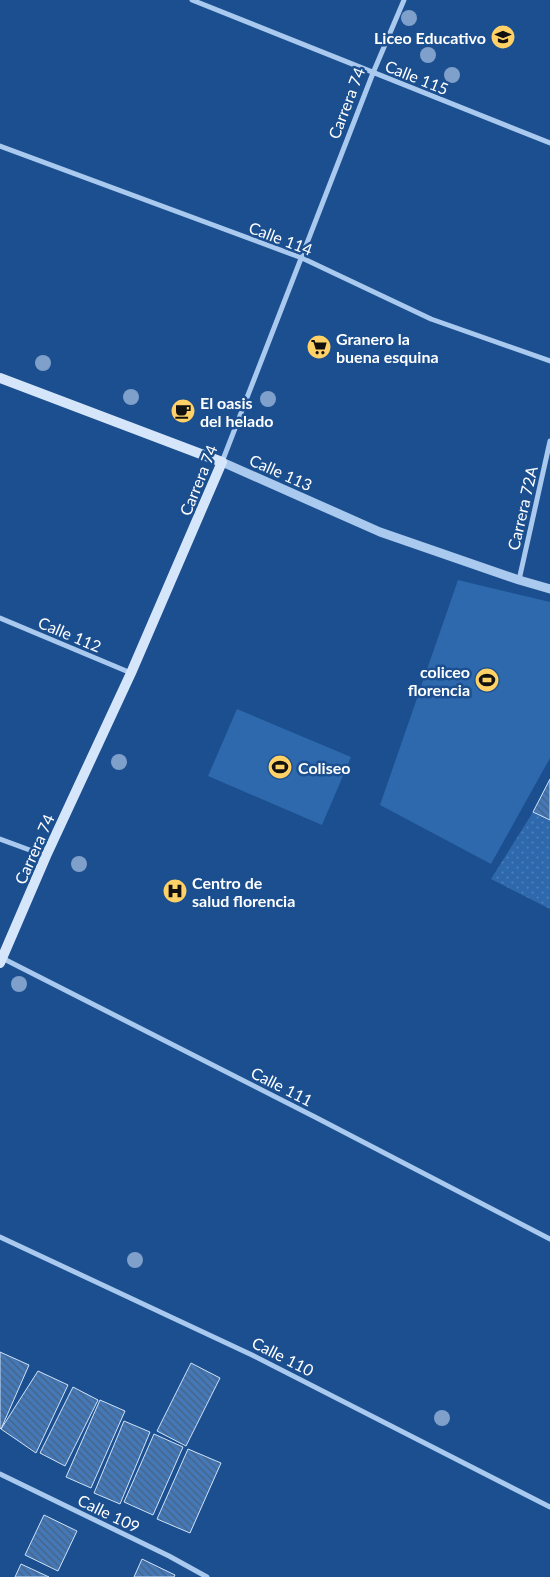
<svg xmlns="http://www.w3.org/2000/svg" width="550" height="1577" font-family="Lato,sans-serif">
<defs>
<pattern id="green-dots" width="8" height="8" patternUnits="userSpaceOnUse" patternTransform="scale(1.25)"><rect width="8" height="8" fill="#2e69ad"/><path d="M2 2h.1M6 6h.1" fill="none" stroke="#4d80b9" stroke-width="1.8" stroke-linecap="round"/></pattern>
<pattern id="building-back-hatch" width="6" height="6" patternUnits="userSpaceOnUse" patternTransform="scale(1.25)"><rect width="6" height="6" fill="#4478b7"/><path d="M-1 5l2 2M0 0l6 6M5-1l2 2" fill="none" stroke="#486282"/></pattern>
</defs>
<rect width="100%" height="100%" fill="#1b4f8f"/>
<path fill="url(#green-dots)" d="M533,812l17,8v89l-59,-30z"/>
<path fill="#2e69ad" d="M458,580l92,22v156l-59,106 -111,-59z
M237,709l114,48 -29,68 -114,-49z"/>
<path fill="url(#building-back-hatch)" stroke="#cfe3fa" d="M550,779v41l-17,-8z
M0,1352l29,13 -28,64 -1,-1z
M191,1363l29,15 -34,68 -29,-15z
M38,1371l30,14 -32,68 -35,-24z
M73,1387l25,13 -33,66 -25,-13z
M100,1400l25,11 -34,77 -25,-11z
M124,1421l26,11 -30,72 -26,-11z
M154,1434l29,13 -30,68 -29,-13z
M188,1449l33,14 -31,70 -33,-14z
M44,1515l33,16 -19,40 -33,-16z
M142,1559l33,16 -1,2h-40z
M21,1564l28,13h-34z"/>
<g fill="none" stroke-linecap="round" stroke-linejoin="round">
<path stroke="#a9c9ee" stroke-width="5" d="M192,0l358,143
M0,146l302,112 129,61 119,42
M222,462l151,-389 31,-73
M519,580l31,-139
M0,618l131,55
M0,839l46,17
M2,958l313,159 235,122
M0,1237l252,118 298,152
M0,1474l169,82 38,21"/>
<path stroke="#a9c9ee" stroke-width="9" d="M222,462l158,70 139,48 31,9"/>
<path stroke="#d6e6fa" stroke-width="10" d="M0,378l222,84 -91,211 -85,183 -46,107"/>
</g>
<g fill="#7ea0ca">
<circle cx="409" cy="18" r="8"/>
<circle cx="428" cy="55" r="8"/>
<circle cx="452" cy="75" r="8"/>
<circle cx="43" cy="363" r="8"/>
<circle cx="131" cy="397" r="8"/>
<circle cx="268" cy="399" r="8"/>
<circle cx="119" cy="762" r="8"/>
<circle cx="79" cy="864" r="8"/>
<circle cx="19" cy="984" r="8"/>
<circle cx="135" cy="1260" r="8"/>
<circle cx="442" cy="1418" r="8"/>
</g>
<defs>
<symbol id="school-disc" viewBox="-11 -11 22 22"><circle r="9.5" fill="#ffd166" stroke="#1b4f8f"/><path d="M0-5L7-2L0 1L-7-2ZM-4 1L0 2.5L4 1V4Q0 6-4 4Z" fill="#111"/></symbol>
<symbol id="supermarket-disc" viewBox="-11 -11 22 22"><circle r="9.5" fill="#ffd166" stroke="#1b4f8f"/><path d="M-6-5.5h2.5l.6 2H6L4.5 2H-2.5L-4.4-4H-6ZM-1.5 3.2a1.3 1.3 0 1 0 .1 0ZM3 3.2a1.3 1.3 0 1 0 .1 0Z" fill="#111"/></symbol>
<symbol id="cafe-disc" viewBox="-11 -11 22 22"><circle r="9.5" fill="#ffd166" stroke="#1b4f8f"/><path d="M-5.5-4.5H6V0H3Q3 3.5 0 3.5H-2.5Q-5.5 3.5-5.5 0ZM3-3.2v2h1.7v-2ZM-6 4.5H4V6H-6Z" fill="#111"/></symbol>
<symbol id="stadium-disc" viewBox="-11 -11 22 22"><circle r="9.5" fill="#ffd166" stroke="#1b4f8f"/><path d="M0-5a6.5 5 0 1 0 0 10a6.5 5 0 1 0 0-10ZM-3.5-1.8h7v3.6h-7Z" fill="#111"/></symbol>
<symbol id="hospital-disc" viewBox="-11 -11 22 22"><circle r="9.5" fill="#ffd166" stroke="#1b4f8f"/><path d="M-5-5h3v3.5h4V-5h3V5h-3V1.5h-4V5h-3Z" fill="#111"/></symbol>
</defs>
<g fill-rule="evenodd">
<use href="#school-disc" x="489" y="23" width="28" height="28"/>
<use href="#supermarket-disc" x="305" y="333" width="28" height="28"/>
<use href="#cafe-disc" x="169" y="397" width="28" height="28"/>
<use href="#stadium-disc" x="473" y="666" width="28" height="28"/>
<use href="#stadium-disc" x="266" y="753" width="28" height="28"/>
<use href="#hospital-disc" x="161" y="877" width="28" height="28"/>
</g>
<g text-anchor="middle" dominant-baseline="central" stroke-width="5" stroke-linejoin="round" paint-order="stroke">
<g font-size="16" font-weight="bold" fill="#fff" stroke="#1b4f8f" text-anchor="start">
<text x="486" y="37" text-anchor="end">Liceo Educativo</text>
<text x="336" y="338">Granero la<tspan x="336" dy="18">buena esquina</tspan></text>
<text x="200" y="402">El oasis<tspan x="200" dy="18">del helado</tspan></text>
<text x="470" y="671" text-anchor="end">coliceo<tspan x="470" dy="18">florencia</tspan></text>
<text x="298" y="767">Coliseo</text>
<text x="192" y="882">Centro de<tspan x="192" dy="18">salud florencia</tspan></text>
</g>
<g font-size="16" fill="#fff" stroke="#1b4f8f">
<text transform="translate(417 77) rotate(22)">Calle 115</text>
<text transform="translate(346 103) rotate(-69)">Carrera 74</text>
<text transform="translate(281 238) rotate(21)">Calle 114</text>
<text transform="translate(281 472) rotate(24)">Calle 113</text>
<text transform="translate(198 480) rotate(-68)">Carrera 74</text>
<text transform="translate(522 508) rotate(-77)">Carrera 72A</text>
<text transform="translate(70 634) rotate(23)">Calle 112</text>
<text transform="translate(34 849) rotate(-66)">Carrera 74</text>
<text transform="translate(282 1086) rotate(27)">Calle 111</text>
<text transform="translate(283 1356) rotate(27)">Calle 110</text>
<text transform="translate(109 1513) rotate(26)">Calle 109</text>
</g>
</g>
</svg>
